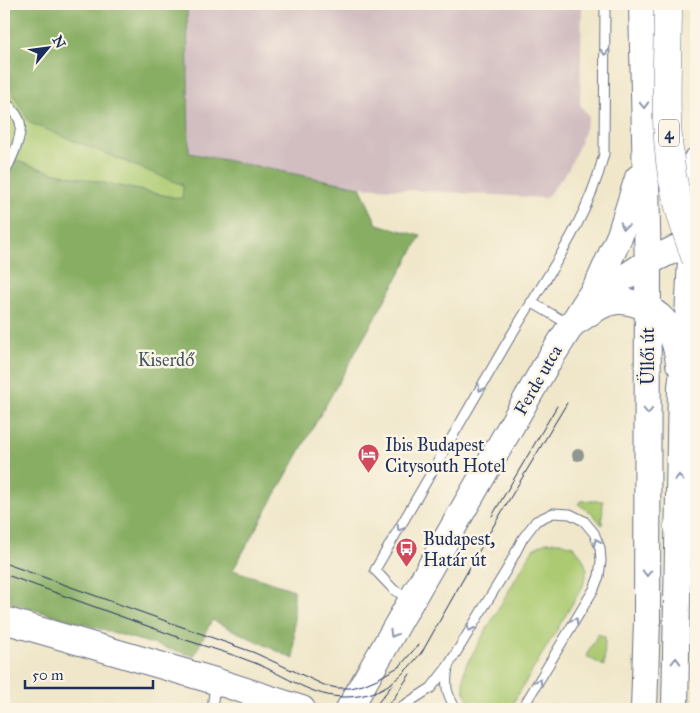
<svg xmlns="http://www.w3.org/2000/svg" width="700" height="713" font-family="'IM FELL Great Primer',serif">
<rect width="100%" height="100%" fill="#fcf5e5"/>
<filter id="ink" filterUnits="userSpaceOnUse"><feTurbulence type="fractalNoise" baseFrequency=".02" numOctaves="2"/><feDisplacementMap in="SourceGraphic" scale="10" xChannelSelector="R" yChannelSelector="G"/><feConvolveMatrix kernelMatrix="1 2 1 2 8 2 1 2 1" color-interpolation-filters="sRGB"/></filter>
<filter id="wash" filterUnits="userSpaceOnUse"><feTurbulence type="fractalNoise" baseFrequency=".0096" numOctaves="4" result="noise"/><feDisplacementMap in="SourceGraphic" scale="20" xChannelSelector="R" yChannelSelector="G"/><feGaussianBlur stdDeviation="1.12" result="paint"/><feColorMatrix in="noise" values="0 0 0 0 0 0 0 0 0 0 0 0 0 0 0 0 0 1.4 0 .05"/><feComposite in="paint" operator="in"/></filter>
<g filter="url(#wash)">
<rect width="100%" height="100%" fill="#f0e7ca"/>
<path fill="#d2bec1" d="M187,4h395l-2,100 9,13 -10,29 -11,24 -22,28 -186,-11 -171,-34z"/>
<path fill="#abca71" stroke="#637c68" d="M4,77l27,46 153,62 -2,14 -131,-27 -47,-15z
M580,501h23l-1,24 -10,-12 -14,-9z
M546,542h14l13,4 8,9 6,14 -4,17 -73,122 -4,1c-7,0 -17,2 -24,0 -20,-4 -21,-29 -16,-44l67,-116z
M598,634l7,3 -1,29 -18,-10z"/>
<path fill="#88ae63" stroke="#526e60" d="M4,4h183l2,149 171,34 17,37 44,12 -188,334 61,20v69l-82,-39 -18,36 -190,-55v-444l47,15 131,27 1,-14 -153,-62 -26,-45z"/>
</g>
<g filter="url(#ink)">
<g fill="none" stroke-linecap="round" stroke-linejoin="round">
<defs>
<path id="lane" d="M4,100c5,6 14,13 16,22 3,15 -10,40 -16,53
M531,302l39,23
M410,599l-16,-9 -19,-20c44,-75 87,-151 131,-226 36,-61 81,-120 98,-190l1,-150
M448,667c-3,19 -2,26 8,42
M212,709l3,-25
M398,709l33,-21 17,-22 59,-97 16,-31 13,-17 17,-8 17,1 14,7 10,12 6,15 1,13 -2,15 -5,13 -72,120"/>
<path id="secondary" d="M642,4l6,266 -1,350 -3,89
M590,300l58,-38 48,-23
M577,321c11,-7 21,-16 34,-19 16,-4 42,6 53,19 8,10 14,30 15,43
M4,620l211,61 87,28
M349,709l197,-344 53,-83 21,-47 18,-57
M675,709l6,-322 6,-50 9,-176"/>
<path id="primary" d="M678,526l18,-26"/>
</defs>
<use href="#lane" stroke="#666f84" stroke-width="11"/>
<use href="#secondary" stroke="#666f84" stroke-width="28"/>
<use href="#primary" stroke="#666f84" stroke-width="29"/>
<use href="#lane" stroke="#fff" stroke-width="9"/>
<use href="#secondary" stroke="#fff" stroke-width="26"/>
<use href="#primary" stroke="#fff" stroke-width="28"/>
<path stroke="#1b2f5e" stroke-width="1" d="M492,516l65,-110
M4,563l251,90 69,32 13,3h14l12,-3 14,-6 23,-13 18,-21
M4,574c61,22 121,44 182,66 23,8 47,14 69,23 30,12 58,35 92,34 37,-1 56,-21 77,-48
M696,584v125
M421,654l67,-119 79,-132
M373,709l20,-25
M384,709l10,-11 16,-24"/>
<defs>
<path id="primary-bridge" d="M668,4c0,55 -5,116 4,171 5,29 14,57 24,84"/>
</defs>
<use href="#primary-bridge" stroke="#666f84" stroke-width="29" stroke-linecap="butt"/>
<use href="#primary-bridge" stroke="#fff" stroke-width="28"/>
</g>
<circle fill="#8f9791" cx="578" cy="455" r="6"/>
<defs><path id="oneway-chevron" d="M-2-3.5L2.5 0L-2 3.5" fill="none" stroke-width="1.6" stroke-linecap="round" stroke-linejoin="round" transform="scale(1.25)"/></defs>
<g stroke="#8d97ae">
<use href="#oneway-chevron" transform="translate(605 52) rotate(89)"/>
<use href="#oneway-chevron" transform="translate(644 105) rotate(88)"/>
<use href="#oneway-chevron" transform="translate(624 226) rotate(109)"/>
<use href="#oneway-chevron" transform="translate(481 388) rotate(120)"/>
<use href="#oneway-chevron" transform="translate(648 411) rotate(90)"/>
<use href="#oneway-chevron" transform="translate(679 478) rotate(-89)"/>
<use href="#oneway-chevron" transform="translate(400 528) rotate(120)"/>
<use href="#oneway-chevron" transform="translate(597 542) rotate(-112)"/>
<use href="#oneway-chevron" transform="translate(647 573) rotate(90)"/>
<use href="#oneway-chevron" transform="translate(575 621) rotate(-59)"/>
<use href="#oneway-chevron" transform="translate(470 628) rotate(120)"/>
<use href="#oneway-chevron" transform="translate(393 634) rotate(120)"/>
<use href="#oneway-chevron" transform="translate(676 661) rotate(-89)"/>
<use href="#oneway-chevron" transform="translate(539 682) rotate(-59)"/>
</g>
</g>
<defs>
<symbol id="hotel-pin" viewBox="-11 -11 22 30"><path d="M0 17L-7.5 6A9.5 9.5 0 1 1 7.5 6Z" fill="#d1495b" stroke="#fcf5e5"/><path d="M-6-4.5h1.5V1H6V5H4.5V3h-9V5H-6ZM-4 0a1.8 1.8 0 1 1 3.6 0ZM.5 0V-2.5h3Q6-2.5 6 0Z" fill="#fff"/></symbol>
<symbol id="bus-pin" viewBox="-11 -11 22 30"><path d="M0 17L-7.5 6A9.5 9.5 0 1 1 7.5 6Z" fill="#d1495b" stroke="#fcf5e5"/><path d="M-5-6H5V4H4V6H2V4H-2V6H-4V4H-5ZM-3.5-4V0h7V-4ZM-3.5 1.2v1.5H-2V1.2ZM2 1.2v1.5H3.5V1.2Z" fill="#fff"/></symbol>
</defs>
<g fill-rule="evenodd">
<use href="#hotel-pin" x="356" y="442" width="25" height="34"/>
<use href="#bus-pin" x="394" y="536" width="25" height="34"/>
</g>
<g text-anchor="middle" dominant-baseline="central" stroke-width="5" stroke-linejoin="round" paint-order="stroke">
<rect fill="#fcf5e5" stroke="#5e6a86" stroke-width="1" x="659" y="119.5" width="20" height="27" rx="4"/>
<g font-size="16" font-weight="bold" fill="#1b2f5e">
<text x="669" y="133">4</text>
</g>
<g font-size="18" fill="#1b2f5e" stroke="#fcf5e5">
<text transform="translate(648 356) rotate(-90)">Üllői út</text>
<text transform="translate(538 380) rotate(-60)">Ferde utca</text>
</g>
<g font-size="18" fill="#3f5663" stroke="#fcf5e5">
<text x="166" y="360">Kiserdő</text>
</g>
<g font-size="18" fill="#1b2f5e" stroke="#fcf5e5" text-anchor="start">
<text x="385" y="445">Ibis Budapest<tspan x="385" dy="21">Citysouth Hotel</tspan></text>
<text x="423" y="539">Budapest,<tspan x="423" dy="21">Határ út</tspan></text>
</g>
</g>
<rect width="700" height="713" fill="none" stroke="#fcf5e5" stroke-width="20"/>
<g transform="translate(48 48) rotate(61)" stroke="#fcf5e5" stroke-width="4" paint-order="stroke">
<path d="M0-4L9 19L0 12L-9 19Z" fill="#1b2f5e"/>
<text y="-8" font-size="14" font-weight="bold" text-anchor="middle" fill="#1b2f5e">N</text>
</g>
<path d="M25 680v8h128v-8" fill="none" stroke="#1b2f5e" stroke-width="2.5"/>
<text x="32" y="680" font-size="15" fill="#1b2f5e" stroke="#fcf5e5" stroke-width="4" paint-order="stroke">50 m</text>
</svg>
